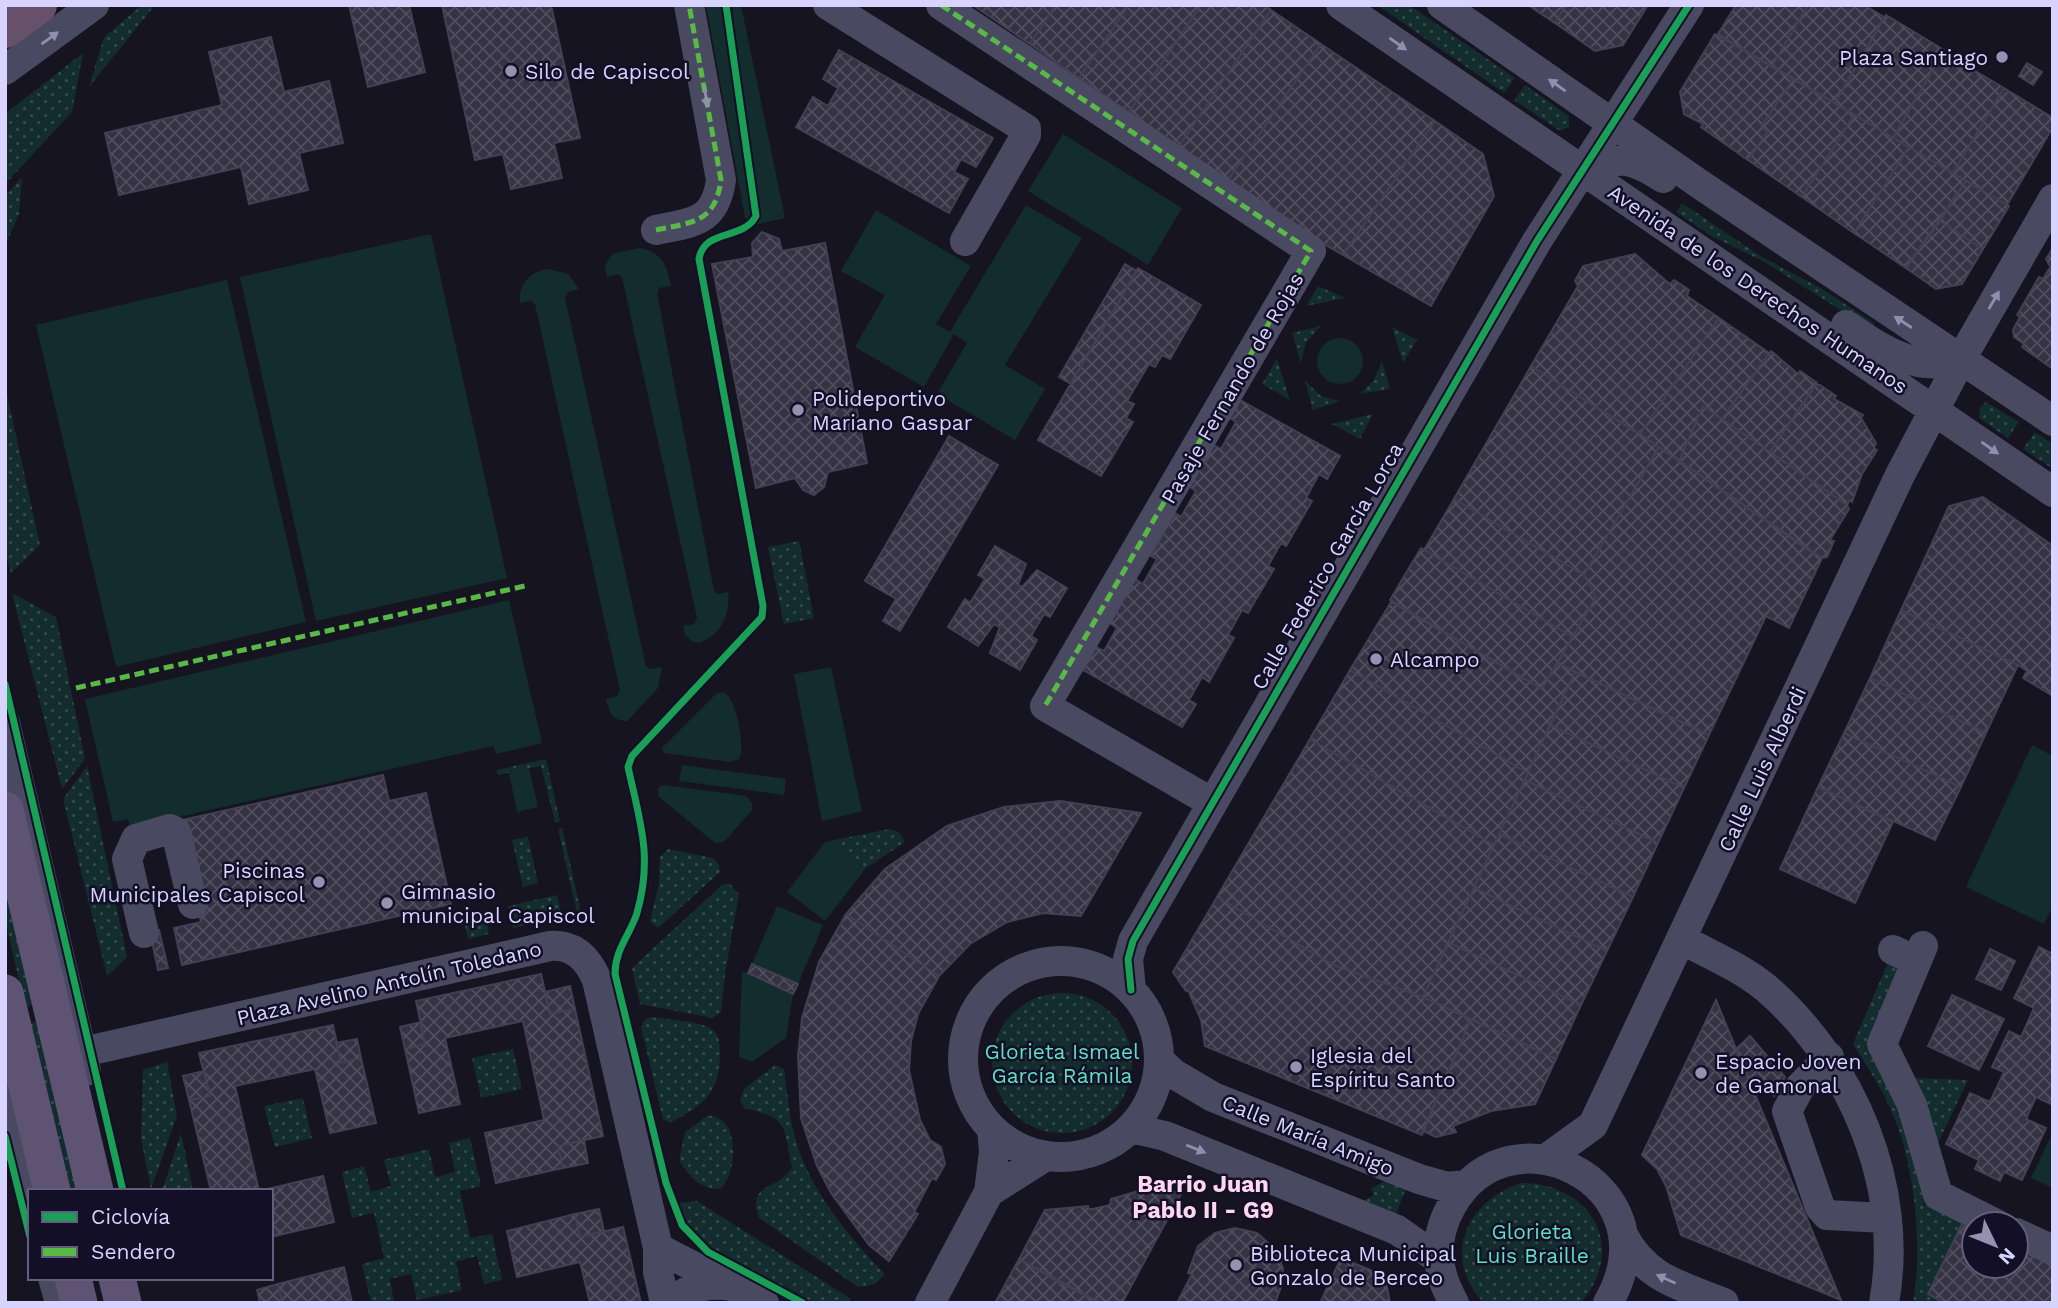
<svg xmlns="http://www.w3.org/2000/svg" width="2058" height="1308" font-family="'Work Sans',sans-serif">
<defs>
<pattern id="garden-dots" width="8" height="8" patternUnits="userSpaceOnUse" patternTransform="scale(1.75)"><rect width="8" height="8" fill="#132c2d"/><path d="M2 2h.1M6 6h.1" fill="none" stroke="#354a4c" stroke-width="1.8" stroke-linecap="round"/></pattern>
<pattern id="building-cross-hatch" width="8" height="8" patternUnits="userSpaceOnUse" patternTransform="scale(1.75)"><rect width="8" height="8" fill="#343243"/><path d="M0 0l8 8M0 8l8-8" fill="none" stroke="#514f5f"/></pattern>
</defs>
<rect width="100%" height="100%" fill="#161421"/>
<path fill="#132c2d" d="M706,5h35l44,213 -30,7 -10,-7z
M1063,134l119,74 -34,57 -120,-74z
M1026,205l56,33 -77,127 40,24 -30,51 -78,-46 30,-51 -13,-9 -30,53 -69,-40 30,-52 -44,-24 35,-61 95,56 -35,58 14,8z
M431,234l76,344 -191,43 -76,-344z
M639,248c23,4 28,17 32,38l-12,2 -2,5 57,298 4,3 10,-2c3,21 -7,44 -29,51 -10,-2 -15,-7 -16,-17l11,-2 3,-6 -75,-341 -4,-3 -11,3 -2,-11 7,-12z
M549,269l19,5 11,15 -11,3 -3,5 81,369 4,3 12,-2 -4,21 -31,33c-15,0 -18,-9 -21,-22l11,-3 3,-5 -85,-387 -4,-3 -11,2c-2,-20 11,-32 29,-34z
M227,280l79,342 -190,45 -80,-342z
M1317 361a23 23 0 1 1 46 0a23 23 0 1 1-46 0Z
M509,600l33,143 -46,11 -3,-8 -363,82 -2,-9 -15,3 -28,-123z
M831,667l31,144 -40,10 -28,-147z
M724,692c12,6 22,56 15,67l-9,3 -66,-9 -2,-5 54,-54z
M2032,745l21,11v149l-9,19 -78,-37z
M682,765l104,14 -2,16 -105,-14z
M529,768l9,39 -21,5 -8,-39z
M664,785l82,11 6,7v7l-28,32 -9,1 -57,-47v-8z
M829,841l37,27 -41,53 -38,-29 37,-49z
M777,906l46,19 -25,59 -46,-20z
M742,971l51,23 -7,44 -34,24 -13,-5z
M2053,1132v56l-22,-10z"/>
<path fill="url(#garden-dots)" d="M142,5h13l-66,82 15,-50z
M1377,5h32l106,73 -11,15z
M83,53l-11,59 -67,72v-70z
M1525,85l44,31v11l-9,4 -46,-31z
M22,177l-3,37 -14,32v-50z
M1682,203l80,54 57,30 55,36 -4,6 -107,-68 -50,-24 -37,-25z
M1318,286l27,12 -39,8z
M1321,326l-15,16 -5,21 -9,-30z
M1392,327l25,13 -14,23z
M1277,359l13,41 -28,-16z
M1382,361l8,28 -30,5 14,-14z
M1305,381l16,15 19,5 -27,9z
M7,395l33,150 -29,28 -6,-22z
M1986,402l33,20 -11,16 -29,-20 1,-11z
M1373,414l-13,25 -28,-15z
M2035,432l18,12v25l-30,-20z
M799,541l15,77 -30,6 -16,-77z
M12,593l44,24 29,142 -23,30z
M546,759l14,62 -5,1 -14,-56 -43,9 -2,-5z
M87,766l40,191 -20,19 -44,-177z
M562,828l19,84 -4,1 -19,-84z
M890,829l10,4 5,9 -39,26 -37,-27z
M528,837l10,46 -15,4 -11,-47z
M668,849l45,9 6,6 1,8 -62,56 -8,-7 9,-37 1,-27z
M5,870l31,134 -11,3 -20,-88z
M729,883l10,11 -14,80 -4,38 -8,6 -73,-14 -8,-36 90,-83z
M557,895l5,22 -49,11 -5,-22z
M484,911l5,23 -21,5 -5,-23z
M1889,960l12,7 -34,80 31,51 15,46 11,61 41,13 -37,76 17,9h-32c10,-55 2,-137 -20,-188 -10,-26 -26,-48 -40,-71z
M992 1063a70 70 0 1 1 140 0a70 70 0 1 1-140 0Z
M650,1017c18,3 44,3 60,11 9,5 10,14 10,24 0,41 -15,52 -50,71l-7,-4 -22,-92 3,-7z
M40,1021l38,170h-10l-38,-168z
M513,1049l9,40 -41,9 -9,-40z
M167,1062l10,54 -26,73 -10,-50 2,-69z
M775,1065l9,4c3,21 5,44 10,65 14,54 53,101 91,140l-10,10 -17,3 -99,-69c-13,-37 21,-27 33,-51 -9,-42 -3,-49 -48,-59l-4,-8 4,-11z
M1913,1078l55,2 -30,63z
M303,1098l9,40 -37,9 -11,-41z
M708,1115c8,2 14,4 19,11 10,16 7,51 -7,63 -20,0 -30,-12 -41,-28l6,-29z
M181,1133l12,58h-31z
M470,1138l11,48 -21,5 10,47 22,-4 10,46 -18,4 -7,-28 -21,6 6,28 -45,10 -6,-26 -21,5 4,24h-23l-9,-39 22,-6 -10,-45 -22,5 -10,-46 22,-6 7,26 20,-6 -7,-26 45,-11 6,28 20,-5 -6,-29z
M1386,1180l20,8 -10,26 -33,-13 11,-6 -3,-6z
M1521,1183c70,0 107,64 60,120h-97c-44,-46 -17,-102 37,-120z
M697,1201l151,96 5,6h-40l-104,-57 -24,-25 -7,-18z"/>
<path fill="url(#building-cross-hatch)" stroke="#433f54" stroke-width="2" d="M349,5h60l16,67 -57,15z
M442,5h109l29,133 -26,5 8,35 -51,11 -8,-35 -28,6z
M973,5h83l-26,39z
M1056,5h73l-50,73 -49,-34z
M1129,5h72l-72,107 -50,-34z
M1201,5h63l7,5 -92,136 -50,-34z
M1528,5h38l-11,18z
M1566,5h82l-25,40 -28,6 -40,-28z
M1736,5h72l-36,61 -54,-32z
M1808,5h56l20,12 -49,86 -63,-37z
M1271,10l50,34 -93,136 -49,-34z
M1886,15l58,35 -51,88 -58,-35z
M1715,34l78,45 -32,48 7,4 -20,29 -47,-33 2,-3 -19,-10 -4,-22z
M271,37l13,55 45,-11 14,62 -44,10 9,37 -59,14 -8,-37 -122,28 -14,-62 117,-28 -13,-53z
M1321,44l114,77 -92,134 -40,-23 -75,-52z
M839,50l154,88 -17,29 -15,-8 -7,13 14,7 -19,34 -153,-86 17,-30 15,9 10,-18 -15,-9z
M1943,52l61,36 -51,85 -60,-35z
M2027,63l15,9 -9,13 -14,-9z
M1793,79l61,36 -52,82 -54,-37 20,-29 -7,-4z
M2004,88l49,30v9l-46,78 -54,-32z
M1854,115l55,32 -55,86 -52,-36z
M1435,121l48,33 11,42 -63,110 -88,-51z
M1909,147l57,34 -60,87 -52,-35z
M1966,181l43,25 -26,43 -43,-28z
M1940,221l43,28 -21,35 -26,5 -30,-21z
M762,232l17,7 3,12 43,-8 42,220 -39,9 -4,15 -10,8 -11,-5 -8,-12 -39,10 -44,-224 41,-7 -1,-14z
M2053,248v24l-7,-13z
M1635,254l30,26 5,4 4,-4 15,10 -2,6 32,22 -79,116 -109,-68 47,-80 -3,-5 8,-15z
M1125,264l12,7 -66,113 -12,-7z
M1138,268l63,37 -31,54 -8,-4 -7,12 -6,-3 -22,37 7,3 -8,14 7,4 -32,54 -63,-36z
M2049,269l4,3v97l-31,-22 2,-3 -10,-7 -1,-7 7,-13 -3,-2 22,-38 4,2z
M1719,318l50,35 -47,66 -19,-13 -24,55 -39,-27z
M1771,351l27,23 2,-3 17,12 -47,69 -48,-33z
M1531,366l128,81 -75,128 -130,-76z
M1815,385h5l16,11 -2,3 29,16 -2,3 15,25 -2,5 3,2 -15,24 -10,28 -2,-2 -3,5 -77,-53z
M1240,400l100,56 -13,23 -8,-5 -13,24 6,3 -26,45 -5,-3 -13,23 6,3 -26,44 -6,-3 -14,25 6,3 -25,44 -7,-5 -13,23 7,4 -14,23 -99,-57 13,-23 8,4 13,-23 -7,-5 25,-44 8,5 14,-25 -6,-3 24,-43 6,4 15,-26 -6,-4 24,-42 7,4 15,-27 -6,-4z
M1703,406l144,99 2,4 -19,31 4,1 -7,16 -5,1 -11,-6 -132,-91z
M949,436l49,29 -98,166 -17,-10 13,-22 -31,-18z
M1659,447l163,111 -33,70 -23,-12 -57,119 -152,-72 39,-66 -12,-22z
M1983,497l70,49v150l-30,-18 4,-7 -9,-6 -117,-55 48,-104z
M1454,499l130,76 12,22 -23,40 -149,-87z
M995,546l31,18 -8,21 4,2 15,-17 30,18 -17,29 -6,-3 -13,22 6,4 -17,30 -30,-17 10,-26 -6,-3 -16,22 -30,-19 17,-28 5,4 15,-24 -7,-4z
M1421,548l152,89 -31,52 -152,-89z
M1391,602l151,87 15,-26 18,9 -47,101 -178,-103z
M1901,610l117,55 -32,68 -116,-55z
M1350,670l178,103 -34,72 -181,-104 -2,-4z
M1575,672l134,63 -25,53 -134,-63z
M1870,678l116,55 -25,54 -117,-54z
M1550,725l134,63 -26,55 -133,-63z
M1844,733l117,54 -26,53 -117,-53z
M1310,739l184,106 -71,152 -89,-32 -117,-68z
M383,775l6,26 37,-8 25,111 -269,61 -8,-37 27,-6 -23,-101z
M1525,780l133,63 -25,54 -134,-63z
M1818,787l75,35 -38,81 -75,-34z
M1060,801l81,12 -60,103 -38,-3 -36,9 -37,22 -31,32 -93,-62 39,-45 62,-43 57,-19z
M1499,834l134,63 -26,54 -133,-63z
M1474,888l133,63 -26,54 -133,-63z
M1217,897l117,68 89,32 48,22 -49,116 -217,-89 -4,-26 -13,-30 -2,1 -13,-19z
M846,914l93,62 -21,38 -7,27 -2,29 11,50 10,20 11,7 4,17 -9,16 -4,-2 -18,34 4,2 -29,47 -20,-16 -38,-52 -14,-27 -16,-48 -3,-62 4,-38 17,-56z
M159,930l9,38 -10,2 -8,-38z
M1448,942l133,63 -25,54 -133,-62z
M2039,947l14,7v151l-17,-8 -10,22 20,9 -24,52 -18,-8 -4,9 -25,-12 4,-9 -33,-16 24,-51 20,9 14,-30 -12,-5 17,-36 12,6 13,-29 -20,-10z
M1990,949l25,12 -14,29 -25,-11z
M752,964l46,20 -5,10 -45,-21z
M541,974l9,40 25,-5 28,127 -45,10 5,22 -67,15 -11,-50 59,-13 -21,-99 -78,17 15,66 -41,9 -14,-64 20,-5 -9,-43z
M570,986l5,23 -25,5 -5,-22z
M1952,995l52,24 -25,51 -51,-24z
M1716,1000l20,49 105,251 -160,-65 -15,-49 -9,-17 -15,-14z
M1471,1019l85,40 -21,45 -44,7 -38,15 3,6 -20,5 -13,-6z
M421,1022l4,22 -20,5 -5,-22z
M333,1025l8,38 20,-5 15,65 -46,10 -15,-64 -80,17 24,105 64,-15 11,46 -63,15v-46h-60l-22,-91 21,-4 -11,-43z
M1750,1036l35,41 -11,19 -14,-17 -8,7 -16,-37z
M357,1039l4,19 -20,5 -5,-20z
M204,1071l6,25 -21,4 -6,-24z
M584,1140l4,23 -25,5 -5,-22z
M1149,1183l32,11 -59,109h-21l-82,-44 26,-49 43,-4 1,3h4l17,-4 1,-6 24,-7z
M599,1209l5,22 -24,6 -5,-23z
M575,1214l5,23 43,-10 18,76h-51l-10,-41 -63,15 -10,-46z
M1965,1218l9,6v42h42v-23l37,17v43h-108l-17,-9z
M1235,1228l22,5 20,18 6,18v13l-8,21h-98l15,-29 -4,-1 10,-27 17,-13z
M1341,1258l44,18 5,27h-70z
M1019,1259l43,25 39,19h-106z
M344,1267l8,36h-70l-4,-19z
M278,1284l4,19h-22l-3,-13z"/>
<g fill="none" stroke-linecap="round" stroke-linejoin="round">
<path stroke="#4a4962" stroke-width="30" d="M828,5l198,124v6l-61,106
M941,5l370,246 -266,455 166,96
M1341,5l712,487
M1442,5l259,180 352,236
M5,70l89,-65
M1582,170c38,-13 47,-14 81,8
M656,230c37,-8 59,-7 65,-50l-32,-175
M1846,325c35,24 71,49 115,34
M5,723l81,348
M144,933l-17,-74 9,-20 34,-10 6,3 17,72
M1683,940c28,15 59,28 83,48 87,75 139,200 118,315
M1923,946l-41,98 30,61 26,90 58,29
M1893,950l23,11
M963 1059a98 98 0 1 1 196 0a98 98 0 1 1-196 0Z
M1131,990l-3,-31 5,-18 404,-700 152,-236
M61,1057l489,-111c24,-2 38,13 47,34l61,268v24l7,31
M1829,1057l-29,30 -13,24 33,96 7,8 58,3
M1160,1061l14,13 39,23 206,82 28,8 19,-2
M5,1082l26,109
M1131,1128l34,8 232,94 40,28
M1546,1159l47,-34 307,-650 61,-116 92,-160
M989,1192l57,-36
M2016,1233l37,17
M1623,1235c23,44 57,50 101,68
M658,1248l106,55
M53,1278l7,25
M674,1303c13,-18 38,-20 58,-17
M930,1303l59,-111 5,-40 -2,-23
M1454,1303c-16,-29 -21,-55 -8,-86 53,-121 232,-35 162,86"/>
<path stroke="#5e5373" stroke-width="37" d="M5,810l90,381
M5,993l47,198
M73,1278l6,25
M117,1278l6,25"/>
<path stroke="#67516a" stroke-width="38" d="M5,29l33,-24"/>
<path stroke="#58b947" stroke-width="5" stroke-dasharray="10 5" stroke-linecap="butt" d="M941,5l370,246 -266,455
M656,230c37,-8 59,-7 65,-50l-32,-175
M76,688l453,-103"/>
<defs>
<path id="cycleway" d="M726,5l30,211c-13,25 -52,12 -57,43l64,347 -1,11 -130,139 -4,11c12,55 25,90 9,146 -7,22 -22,36 -22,61l51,209 16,42 26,27 95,51
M5,684l118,507
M1131,990l-3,-31 5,-18 404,-700 152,-236
M5,1136l25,101"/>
</defs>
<use href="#cycleway" stroke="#130f26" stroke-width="11"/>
<use href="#cycleway" stroke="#1a9f57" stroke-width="7"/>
</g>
<defs><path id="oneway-solid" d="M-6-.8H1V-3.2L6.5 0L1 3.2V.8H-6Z" transform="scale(1.75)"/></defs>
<g fill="#928eb0">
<use href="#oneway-solid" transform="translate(50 38) rotate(-36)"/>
<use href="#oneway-solid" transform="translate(1398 44) rotate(35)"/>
<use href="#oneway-solid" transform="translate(1557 85) rotate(-145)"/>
<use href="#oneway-solid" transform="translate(706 97) rotate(80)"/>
<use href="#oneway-solid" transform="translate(1994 300) rotate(-60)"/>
<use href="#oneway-solid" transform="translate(1903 322) rotate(-147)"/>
<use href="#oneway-solid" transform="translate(1990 448) rotate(35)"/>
<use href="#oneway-solid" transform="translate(1196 1149) rotate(22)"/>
<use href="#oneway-solid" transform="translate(1666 1279) rotate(-156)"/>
</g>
<g fill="#9591b1" stroke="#130f26" stroke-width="2.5">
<circle cx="2002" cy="57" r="7"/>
<circle cx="511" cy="71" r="7"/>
<circle cx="798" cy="410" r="7"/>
<circle cx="1376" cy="659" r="7"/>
<circle cx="319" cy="882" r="7"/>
<circle cx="387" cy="903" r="7"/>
<circle cx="1296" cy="1067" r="7"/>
<circle cx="1701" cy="1073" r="7"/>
<circle cx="1236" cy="1265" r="7"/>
</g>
<g text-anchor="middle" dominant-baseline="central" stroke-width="5" stroke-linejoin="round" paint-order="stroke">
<g font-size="21" fill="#d9d4ff" stroke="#130f26" text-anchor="start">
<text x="1988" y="57" text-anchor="end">Plaza Santiago</text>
<text x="525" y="71">Silo de Capiscol</text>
<text x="812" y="398">Polideportivo<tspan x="812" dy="24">Mariano Gaspar</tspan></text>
<text x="1390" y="659">Alcampo</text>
<text x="305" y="870" text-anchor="end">Piscinas<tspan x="305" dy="24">Municipales Capiscol</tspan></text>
<text x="401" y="891">Gimnasio<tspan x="401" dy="24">municipal Capiscol</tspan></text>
<text x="1310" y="1055">Iglesia del<tspan x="1310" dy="24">Espíritu Santo</tspan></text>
<text x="1715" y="1061">Espacio Joven<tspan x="1715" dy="24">de Gamonal</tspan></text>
<text x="1250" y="1253">Biblioteca Municipal<tspan x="1250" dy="24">Gonzalo de Berceo</tspan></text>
</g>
<g font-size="21" fill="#d9d4ff" stroke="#130f26">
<text transform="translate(1758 289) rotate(34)">Avenida de los Derechos Humanos</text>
<text transform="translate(1232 388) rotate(-60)">Pasaje Fernando de Rojas</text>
<text transform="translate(1327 566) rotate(-60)">Calle Federico García Lorca</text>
<text transform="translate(1762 769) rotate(-65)">Calle Luis Alberdi</text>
<text transform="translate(389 983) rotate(-13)">Plaza Avelino Antolín Toledano</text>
<text transform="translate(1308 1135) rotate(22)">Calle María Amigo</text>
</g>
<g font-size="21" fill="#5fe0c0" stroke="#130f26">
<text x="1062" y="1051">Glorieta Ismael<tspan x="1062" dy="24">García Rámila</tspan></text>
<text x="1532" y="1231">Glorieta<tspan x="1532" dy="24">Luis Braille</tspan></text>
</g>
<g font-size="23" font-weight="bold" fill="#ffd6f0" stroke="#130f26">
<text x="1203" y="1184">Barrio Juan<tspan x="1203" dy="26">Pablo II - G9</tspan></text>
</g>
</g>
<rect width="2058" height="1308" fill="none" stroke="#d9d4ff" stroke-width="14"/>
<rect x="28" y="1189" width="245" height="91" fill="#130f26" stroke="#625e7d" stroke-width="2"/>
<rect x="42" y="1212" width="35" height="10" fill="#1a9f57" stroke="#625e7d" stroke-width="2"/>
<text x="91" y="1224" font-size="21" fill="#d9d4ff">Ciclovía</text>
<rect x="42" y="1247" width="35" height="10" fill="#58b947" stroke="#625e7d" stroke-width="2"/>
<text x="91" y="1259" font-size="21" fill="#d9d4ff">Sendero</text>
<g transform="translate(1995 1245) rotate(133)"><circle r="33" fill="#130f26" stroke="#625e7d" stroke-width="2"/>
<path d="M0-5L12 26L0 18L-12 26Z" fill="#9591b1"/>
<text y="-10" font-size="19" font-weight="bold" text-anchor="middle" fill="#d9d4ff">N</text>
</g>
</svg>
